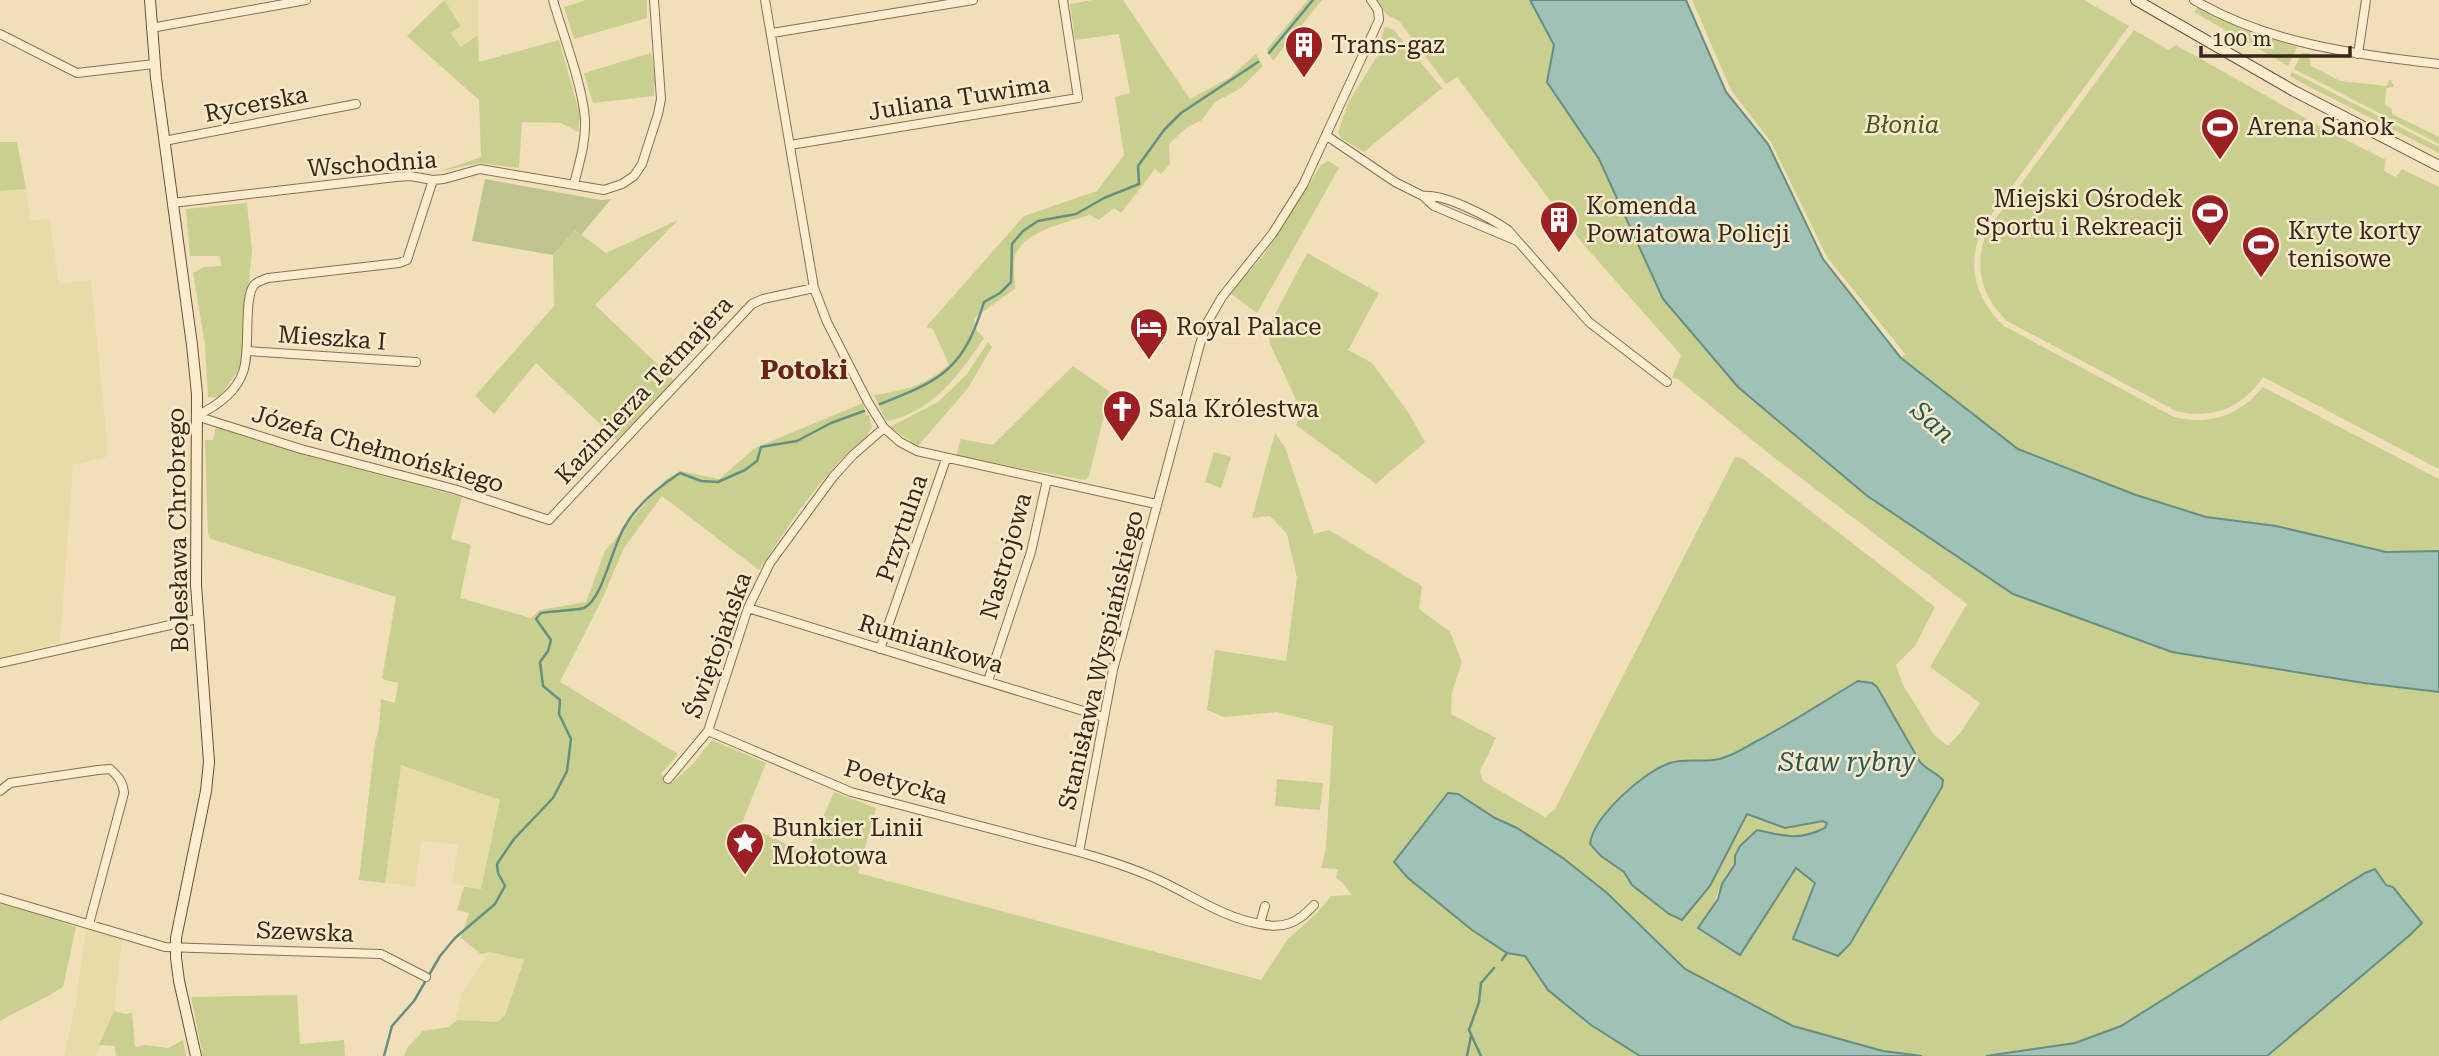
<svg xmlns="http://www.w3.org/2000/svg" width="2439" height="1056" font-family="'Roboto Serif',serif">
<rect width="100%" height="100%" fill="#f1dfba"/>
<path fill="#e7dba7" d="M444,0h34v35l-17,12 -12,-14 12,-8z
M26,189l5,31 18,-1 10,65 32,-4 16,159 -1,18 -33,8 -13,178 -60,14v-466z
M400,765l100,34 -19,91 -29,-7 6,-39 -37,-3 -6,46 -30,-4z
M86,929l36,9 -8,73 -18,45h-32l12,-54z
M490,952l34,8 -20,55 -5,7 -42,-2 -1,-5 7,-24z"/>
<path fill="#c9cf8e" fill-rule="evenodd" d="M444,0l17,26 -11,7 11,14 17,-12 1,27 80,-22 21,75 -2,17 -17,-9 -39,-1 -3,46 -40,-5 -41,9 43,-15 -2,-57 -72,-64z
M586,0h61v18l-73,21 -10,-32z
M1092,0h31l67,99 39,-21 27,-24 7,12 -22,22 -26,14 -13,18 -16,8 -17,16 1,20 -9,10 -6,-5 -34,44 -7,-5 -15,12 -9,-5c-22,7 -67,16 -75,41 -2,10 0,24 0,33l-41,29 3,13 7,7c-24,36 -50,72 -95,83l-4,-2 -11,-24c32,-5 50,-9 75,-30l-16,-36 -7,-2 98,-111 73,-25 27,-36 -9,-58 15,-4 -11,-59 -44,6 -5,-36z
M1308,0h14l-49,61 -6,-12z
M1376,0h154l24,45 -7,37 52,77 64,140 350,295 159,58 192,31 75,9v364h-172l152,-128 -38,-51 -16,-4 -244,153 -46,17 -32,6 -57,7h-64l-39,-5 -90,-25 -109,-57 -77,-76 -44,-35 -46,-30 -22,-10 -37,-24 -10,-1 -24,31 -16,54 64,52 35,23 18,3 23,34 43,35 49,31h-1236l3,-8 16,-17 26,-4 8,-7 41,2 7,-7 19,-55 -34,-8 -9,2 -20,-16 8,-25 -12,-3 7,-23 17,2 19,-89 -99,-35 -16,118 -26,-3 16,-138 4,-14 2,-29 14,4 3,-20 -16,-4 14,-82 -185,-58 -3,-5 -3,-94h8l3,-15 92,31 154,41 -11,42 20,6 -11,53 71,20 9,-8 46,-8 19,-51 60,-71 15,-9 39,8 36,-31 108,-45 3,12h3l3,13 -4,5 1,2c-45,35 -79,88 -110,135l-97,-74 -38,52 -21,49 -43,85 118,72 -17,20 11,9 21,-19 19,-24 54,23 -24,60 65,31 27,-62 42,16 -18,65 403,107 26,-40 30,-27 14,-17 21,-1 -9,-12 -7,-5 2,-9 -17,-1 5,-20 7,-122 -56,-14 -53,5 -17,-7 8,-60 71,11 11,-83 -10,-44 -17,-18 -18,2 23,-85 10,14 29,87 15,-4 93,56 -3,23 31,23 12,30 -10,30 -1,22 45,24 -16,33 3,10 62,36 10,-8 180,-352 7,1 193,149 -20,39 -19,19 7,20 31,50 14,11 13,-14 19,-29 -50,-36 37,-63 -199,-151 -90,-74 -6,-1 9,-23 -98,-111 -126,-167 -11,7 -47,-63 -12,-6zM1858,681l14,2 5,4 43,75c8,9 16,10 23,18l-1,7 -92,157 -12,12 -23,-74 -19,-14 -56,86 -33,-36c7,-13 10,-25 16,-37 5,-10 12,-14 12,-25l35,-23c19,7 37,4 56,-5l1,-5 -4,-2 -38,7 -38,-15 -37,73 -41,28 -37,-29 -8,-13 -33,-37 28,-37 32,-25 17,-10 13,-3 14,2 32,-5 75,-41z
M1692,0h392l45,26 -146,200c-17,38 -9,72 21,100l170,91c37,9 65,-2 89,-30l176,92v72l-53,1 -110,-26 -70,-9 -70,-22 -118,-46 -117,-91 4,-4 -78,-97 -56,-115 -40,-52z
M2198,7l55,25 44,15 -9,19 -48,-28v-2l-7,-4 -1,2 -38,-22z
M1385,27l8,2 49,59 -78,64 -22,-13 -4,-6 10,-30 31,-50 -2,-3z
M2134,30l35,20 7,-5 147,83 -1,2 7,4 1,-2 56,28 -2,11 12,6 6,-8 37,18v282l-176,-92c-21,31 -50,43 -87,34l-169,-90c-27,-26 -34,-58 -19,-92z
M651,53l4,21 -1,22 -61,7 -9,-30z
M2302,53h7l2,13 29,15 47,5 2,-6h2l3,7 -8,1 -1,17 7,4v5l47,23v7l-145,-75z
M2292,72l147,75v6l-133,-68 -16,-9z
M0,142h17l9,47 -26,2z
M1329,161l10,7 -82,145 -27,-20 33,-37 58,-91z
M247,203l5,47 -11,116 -22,32 -11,-1 -3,-52 -12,-72 11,-6 17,-1 -1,-10h-30l-4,-47z
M678,220l-83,85 79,75 -57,60 -81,-77 -42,51 -19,-18 79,-90 -1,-51 22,-25 31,23z
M1307,253l72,40 -31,57 24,13 36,49 17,30 -49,42 -80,-59 2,-4 -3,-24 -25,-53 -2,-16z
M988,342l4,5 -24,41 -50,58 -28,-19 48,-25 29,-28z
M1073,366l37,26 -21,84 -4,4 -129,-24 5,-17 32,6z
M1214,452l17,5 -10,31 -16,-6z
M1277,779l46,4 -3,27 -45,-4z
M0,901l76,26 -13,60c-20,13 -42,22 -63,34z
M297,995l3,49 44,-4 1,16h-142l-12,-59z
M114,1011l11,3 7,-1 3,34 11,-2 22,3 15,-8 3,16h-70l-1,-10 -16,-1z"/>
<path fill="#bec38f" d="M485,179l116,21 10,-1 -30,36 -6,-5 -22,25 -81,-14z"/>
<path fill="#9fc1b6" stroke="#668f84" stroke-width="2" d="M1530,0h156l40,92 42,52 55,115 78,99 117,91 118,46 70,22 70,9 110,26 53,-1v141l-75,-9 -192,-31 -159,-58 -147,-99 -128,-108 -75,-88 -64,-140 -52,-77 7,-37z
M1858,681l14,2 5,4 43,75c8,9 16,10 23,18l-1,7 -92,157 -12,12 -45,-17 22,-56 -19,-15 -56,87 -42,-27 20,-29 4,-15 13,-20v-8l5,-10 17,-16c28,6 41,11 68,-2l2,-5 -4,-2 -38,7 -38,-14 -37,72 -28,34 -13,-6 -37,-29 -8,-13 -23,-16 -11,-12c3,-27 54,-73 80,-81 19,-6 38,2 58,-7 11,-4 22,-12 33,-17 33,-18 65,-39 97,-58z
M1448,793l10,1 37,24 22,10 46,30 44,35 78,76 108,57 90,25 39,5h-282l-49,-31 -43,-35 -23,-34 -18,-3 -35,-23 -64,-52 -14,-16z
M2375,869l11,16 7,2 29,36 -12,12 -143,121h-281l89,-13 46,-17 244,-153z"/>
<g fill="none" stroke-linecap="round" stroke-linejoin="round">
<path stroke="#668f84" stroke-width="2.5" d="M1269,53l44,-53
M880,404c63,-24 84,-36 104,-102l16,-9 11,-11 1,-38 11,-13 15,-10 38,-7 28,-16 35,-14 -1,-18 26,-36 17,-17 77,-51
M1502,960l5,-7
M384,1056l8,-30 22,-25 26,-45 15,-18 40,-34 10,-18 -7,-13 -1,-9 17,-25 39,-41 14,-27 4,-32 -12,-25 1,-14 -17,-14 -3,-24 8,-11 3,-11 -15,-21 5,-6c9,-2 38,-3 43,-5 19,-9 28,-62 41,-82 12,-21 35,-40 55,-53l21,8 17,1 27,-12 12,-9 4,-14 36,-6 34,-18 33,-12
M1467,1056l4,-20
M1481,1056l-12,-26 10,-28 2,-19 13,-15"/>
<defs>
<path id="street" d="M553,0c10,35 30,86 32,120 1,22 -6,44 -11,64
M765,0l49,288 13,34 41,80 16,26 16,14 17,9 239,53
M2194,0c75,44 160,54 245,64
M151,28l155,-28
M772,33l201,-33
M0,34l77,39 77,-9
M2358,54l8,-54
M1327,136l68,46 28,14 11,10 83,35
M164,141l192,-37
M790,145l288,-47 -15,-98
M1423,196c23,-2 66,21 85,34l81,92 78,60
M172,203l224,-26 14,-1 23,4 11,-1 36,-10 124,21 18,-6 12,-8 8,-12 16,-50 3,-15 -7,-99
M247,351l169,11
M196,416l105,33 153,40 95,31 203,-216 11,-5 51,-11
M196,416c19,-9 40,-23 47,-44 8,-21 0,-73 11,-87 4,-4 9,-5 14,-7l131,-15 8,-3 26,-80
M748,608l355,109
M880,649l66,-190
M0,663l197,-44
M988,681l43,-129 16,-72
M708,731l143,61 228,60
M668,779l40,-48 40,-123 22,-45 63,-86 20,-22 31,-27
M0,791l10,-8 88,-13 12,-1c8,7 13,13 14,24l-35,131
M0,898l165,49 216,7 45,23
M1265,906l-5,18c-36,-6 -67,-28 -99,-43 -27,-13 -54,-21 -82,-29l34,-182 87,-326 7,-21 15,-26 51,-64 30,-48 76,-165 -1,-10 -7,-10
M1260,924c24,5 38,-1 54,-19"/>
<path id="secondary" d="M150,0l6,78 36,267 5,49 -1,191 13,177 -3,29 -30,147v20l3,23 17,75
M2136,0l158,91 145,75"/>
</defs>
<use href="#street" stroke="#896f53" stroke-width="10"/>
<use href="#secondary" stroke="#6a4f37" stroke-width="12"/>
<use href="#street" stroke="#fbedce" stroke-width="8"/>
<use href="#secondary" stroke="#fbedce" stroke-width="10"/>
</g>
<defs>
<symbol id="building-pin" viewBox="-11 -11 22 30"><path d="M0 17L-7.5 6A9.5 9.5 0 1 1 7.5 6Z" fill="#9c1f23" stroke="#f8eaca"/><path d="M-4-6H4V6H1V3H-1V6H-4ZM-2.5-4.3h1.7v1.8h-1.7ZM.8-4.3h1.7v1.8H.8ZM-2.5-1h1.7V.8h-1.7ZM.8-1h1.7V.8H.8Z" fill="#fff"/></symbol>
<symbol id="stadium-pin" viewBox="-11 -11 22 30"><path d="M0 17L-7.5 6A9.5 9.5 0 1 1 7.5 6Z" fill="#9c1f23" stroke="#f8eaca"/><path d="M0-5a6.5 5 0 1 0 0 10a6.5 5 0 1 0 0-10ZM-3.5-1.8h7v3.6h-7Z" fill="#fff"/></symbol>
<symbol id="hotel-pin" viewBox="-11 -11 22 30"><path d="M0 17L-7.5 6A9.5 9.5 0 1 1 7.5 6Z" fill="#9c1f23" stroke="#f8eaca"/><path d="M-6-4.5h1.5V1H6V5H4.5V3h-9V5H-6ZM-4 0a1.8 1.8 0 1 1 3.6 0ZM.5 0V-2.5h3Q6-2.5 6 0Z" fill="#fff"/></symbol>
<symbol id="church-pin" viewBox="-11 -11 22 30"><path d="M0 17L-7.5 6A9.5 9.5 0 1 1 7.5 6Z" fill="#9c1f23" stroke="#f8eaca"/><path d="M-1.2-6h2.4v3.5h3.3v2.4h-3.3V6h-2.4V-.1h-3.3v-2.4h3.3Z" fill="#fff"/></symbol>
<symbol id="sight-pin" viewBox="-11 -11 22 30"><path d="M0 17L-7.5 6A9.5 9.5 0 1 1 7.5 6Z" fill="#9c1f23" stroke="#f8eaca"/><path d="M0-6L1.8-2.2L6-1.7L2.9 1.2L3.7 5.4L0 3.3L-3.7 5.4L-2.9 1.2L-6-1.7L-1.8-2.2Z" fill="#fff"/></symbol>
</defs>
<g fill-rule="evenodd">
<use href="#building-pin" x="1282" y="23" width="44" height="60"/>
<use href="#stadium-pin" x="2198" y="105" width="44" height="60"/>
<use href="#stadium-pin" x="2188" y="191" width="44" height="60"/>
<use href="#building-pin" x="1537" y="198" width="44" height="60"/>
<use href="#stadium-pin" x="2239" y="223" width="44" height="60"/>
<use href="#hotel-pin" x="1127" y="305" width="44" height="60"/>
<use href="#church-pin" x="1100" y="387" width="44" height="60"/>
<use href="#sight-pin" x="723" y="820" width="44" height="60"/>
</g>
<g text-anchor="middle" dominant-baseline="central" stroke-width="5" stroke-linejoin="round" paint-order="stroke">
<g font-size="24" fill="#37271a" stroke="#f8eaca" text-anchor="start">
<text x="1331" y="45">Trans-gaz</text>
<text x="2247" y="127">Arena Sanok</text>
<text x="2183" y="199" text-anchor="end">Miejski Ośrodek<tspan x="2183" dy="28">Sportu i Rekreacji</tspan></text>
<text x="1586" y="206">Komenda<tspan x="1586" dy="28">Powiatowa Policji</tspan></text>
<text x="2288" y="231">Kryte korty<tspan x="2288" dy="28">tenisowe</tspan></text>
<text x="1176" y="327">Royal Palace</text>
<text x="1149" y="409">Sala Królestwa</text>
<text x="772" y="828">Bunkier Linii<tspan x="772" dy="28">Mołotowa</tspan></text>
</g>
<g font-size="24" fill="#37271a" stroke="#f8eaca">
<text transform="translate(959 98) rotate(-9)">Juliana Tuwima</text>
<text transform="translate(256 104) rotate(-11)">Rycerska</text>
<text transform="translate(372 164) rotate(-4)">Wschodnia</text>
<text transform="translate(332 338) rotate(4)">Mieszka I</text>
<text transform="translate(644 390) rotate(-47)">Kazimierza Tetmajera</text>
<text transform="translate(378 449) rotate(16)">Józefa Chełmońskiego</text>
<text transform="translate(902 528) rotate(-71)">Przytulna</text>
<text transform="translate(178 530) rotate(-91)">Bolesława Chrobrego</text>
<text transform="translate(1006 556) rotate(-74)">Nastrojowa</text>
<text transform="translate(931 644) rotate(17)">Rumiankowa</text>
<text transform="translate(718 645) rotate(-70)">Świętojańska</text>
<text transform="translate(1101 660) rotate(-77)">Stanisława Wyspiańskiego</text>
<text transform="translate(896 782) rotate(16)">Poetycka</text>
<text transform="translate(305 932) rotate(2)">Szewska</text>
</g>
<g font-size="24" font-style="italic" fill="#48551f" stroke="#f8eaca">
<text x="1902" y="125">Błonia</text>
</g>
<g font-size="26" font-weight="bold" fill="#662516" stroke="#f8eaca">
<text x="804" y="370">Potoki</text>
</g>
<g font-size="26" font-style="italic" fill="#285854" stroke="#f8eaca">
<text transform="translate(1933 422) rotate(42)">San</text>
<text x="1847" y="762">Staw rybny</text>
</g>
</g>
<path d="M2201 46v10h149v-10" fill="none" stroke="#37271a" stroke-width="3.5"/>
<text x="2212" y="46" font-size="21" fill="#37271a" stroke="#f8eaca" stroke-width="5" paint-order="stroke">100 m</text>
</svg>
